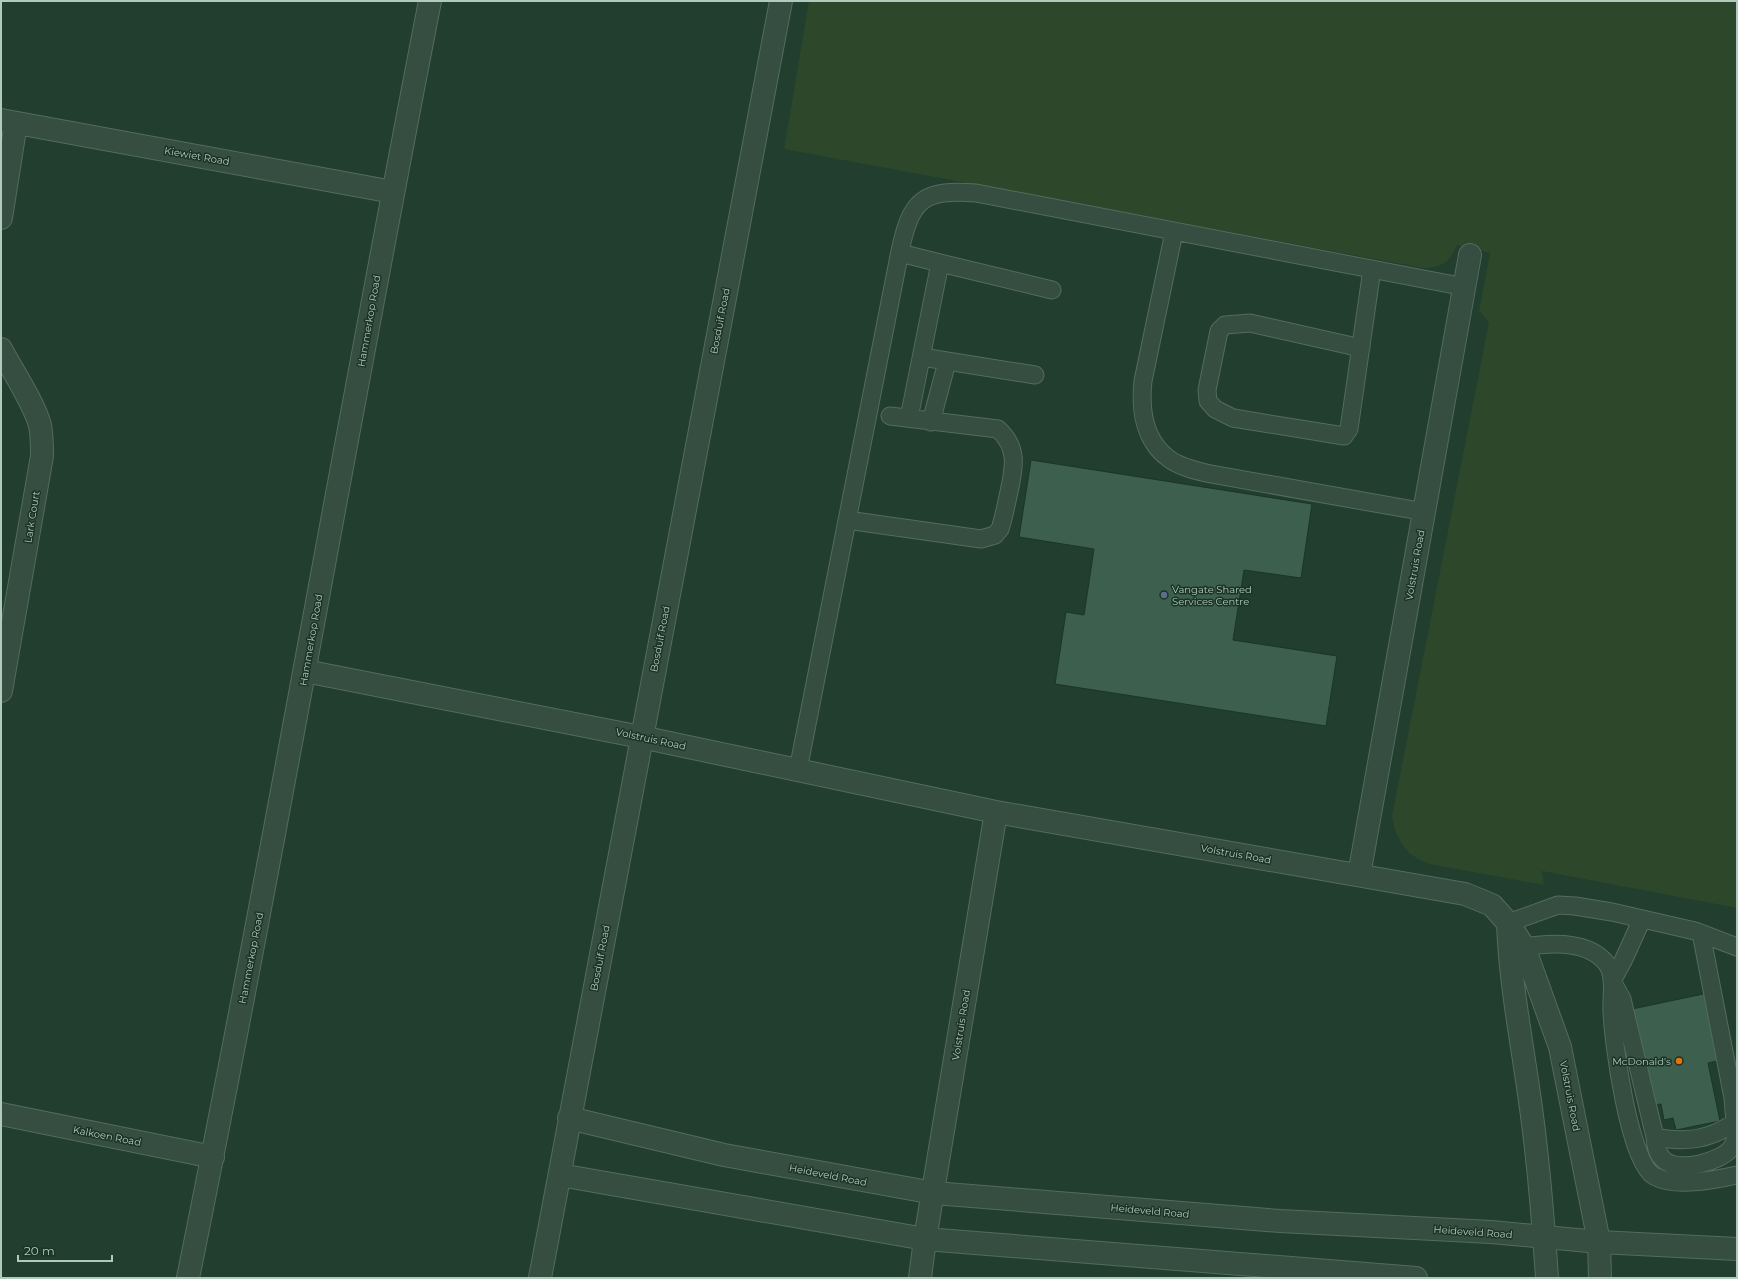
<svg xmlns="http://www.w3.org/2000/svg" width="1738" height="1279" font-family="Montserrat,sans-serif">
<rect width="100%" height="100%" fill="#213e2f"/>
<path fill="#2c4729" d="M809,1h928v907l-195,-37 2,14 -115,-21 -11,-5 -9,-6 -8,-10 -6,-13 -3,-14 97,-494 -10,-11 11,-58 -33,-8c-7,17 -15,23 -34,23l-639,-119z"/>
<path fill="#3d5f4d" stroke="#1c3528" d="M1031,460l281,44 -11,74 -57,-8 -11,70 104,16 -11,70 -271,-42 11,-72 18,3 10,-66 -75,-12z
M1708,993l14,67 -14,3 12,58 -44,9 -3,-12 -9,2 -3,-16 -9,1 -20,-96z"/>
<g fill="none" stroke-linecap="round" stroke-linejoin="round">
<defs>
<path id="service" d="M1174,232l-31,149c-3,28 1,59 25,77 11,9 29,13 43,16l214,38
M900,251l8,4 32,8 112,27
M1361,348l-111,-25 -25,2 -6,6 -12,59 1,11 7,8 18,9 111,18 5,-7 23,-160
M922,357l113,18
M909,418l31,-155
M931,422l16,-60
M847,520l134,19 14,-4 5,-6c4,-12 6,-24 9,-37 5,-24 10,-44 -11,-63l-108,-13
M798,770l102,-519c11,-51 22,-62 76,-58l489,94
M1508,923l50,-18 17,1 37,6 83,19 42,16
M1513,949c29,-6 74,-11 94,15 9,13 4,33 5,48 1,29 17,150 42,164 21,12 60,4 83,-1
M1612,981l10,18 33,138c30,6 55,3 80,-15l-2,-24 -32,-165
M1612,981l11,-20 19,-42
M1655,1137c1,9 2,17 9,23 14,13 58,2 68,-13 5,-7 4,-16 3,-25"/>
<path id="minor" d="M1,120l392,72
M1,218l15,-95
M1,349c12,23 32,52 39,76 2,10 2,21 2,31l-41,235
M305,671l336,66 355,75 469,82 27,11 16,18 16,24 36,100 39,195 1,36
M1359,875l111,-620
M1508,923c2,58 13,114 21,171 9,61 14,122 18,184
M1,1114l212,43
M569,1118l155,37 210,38 346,28 211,11 108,10 138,7
M560,1175l365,64 491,39
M188,1278c86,-425 159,-852 242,-1277
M540,1278l241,-1277
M920,1278l5,-39 71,-427"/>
</defs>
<use href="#service" stroke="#536c5f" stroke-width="19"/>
<use href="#minor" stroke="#536c5f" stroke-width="24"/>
<use href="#service" stroke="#354e41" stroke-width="17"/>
<use href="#minor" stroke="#354e41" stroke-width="22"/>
</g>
<circle fill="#5c6f8a" stroke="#1a3326" stroke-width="1.5" cx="1164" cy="595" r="4"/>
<circle fill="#e8710a" stroke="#1a3326" stroke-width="1.5" cx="1679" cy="1061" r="4"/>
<g text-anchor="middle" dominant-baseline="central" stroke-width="3" stroke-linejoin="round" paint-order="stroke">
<g font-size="10" fill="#b1cabe" stroke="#1a3326">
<text transform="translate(197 156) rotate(10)">Kiewiet Road</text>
<text transform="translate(369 321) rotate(-80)">Hammerkop Road</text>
<text transform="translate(720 321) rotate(-79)">Bosduif Road</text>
<text transform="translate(32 517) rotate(-81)">Lark Court</text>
<text transform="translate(1415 565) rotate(-80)">Volstruis Road</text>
<text transform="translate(660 639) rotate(-79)">Bosduif Road</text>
<text transform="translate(311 640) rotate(-80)">Hammerkop Road</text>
<text transform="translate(651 739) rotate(12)">Volstruis Road</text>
<text transform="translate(1236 854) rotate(10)">Volstruis Road</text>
<text transform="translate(251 958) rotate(-79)">Hammerkop Road</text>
<text transform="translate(600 958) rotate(-79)">Bosduif Road</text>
<text transform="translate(961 1025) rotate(-81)">Volstruis Road</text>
<text transform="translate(1570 1096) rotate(79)">Volstruis Road</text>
<text transform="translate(107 1136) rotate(11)">Kalkoen Road</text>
<text transform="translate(828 1175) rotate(11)">Heideveld Road</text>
<text transform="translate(1150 1211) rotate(5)">Heideveld Road</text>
<text transform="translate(1473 1232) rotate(4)">Heideveld Road</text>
</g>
<g font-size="10" fill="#b1cabe" stroke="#1a3326" text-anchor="start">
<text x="1172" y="589">Vangate Shared<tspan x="1172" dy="12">Services Centre</tspan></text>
<text x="1671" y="1061" text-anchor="end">McDonald's</text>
</g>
</g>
<rect width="1738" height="1279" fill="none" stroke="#b1cabe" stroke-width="4"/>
<path d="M18 1255v6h94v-6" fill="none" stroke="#b1cabe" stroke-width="2"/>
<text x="24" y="1255" font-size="12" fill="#b1cabe" stroke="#1a3326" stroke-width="3" paint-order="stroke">20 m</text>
</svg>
